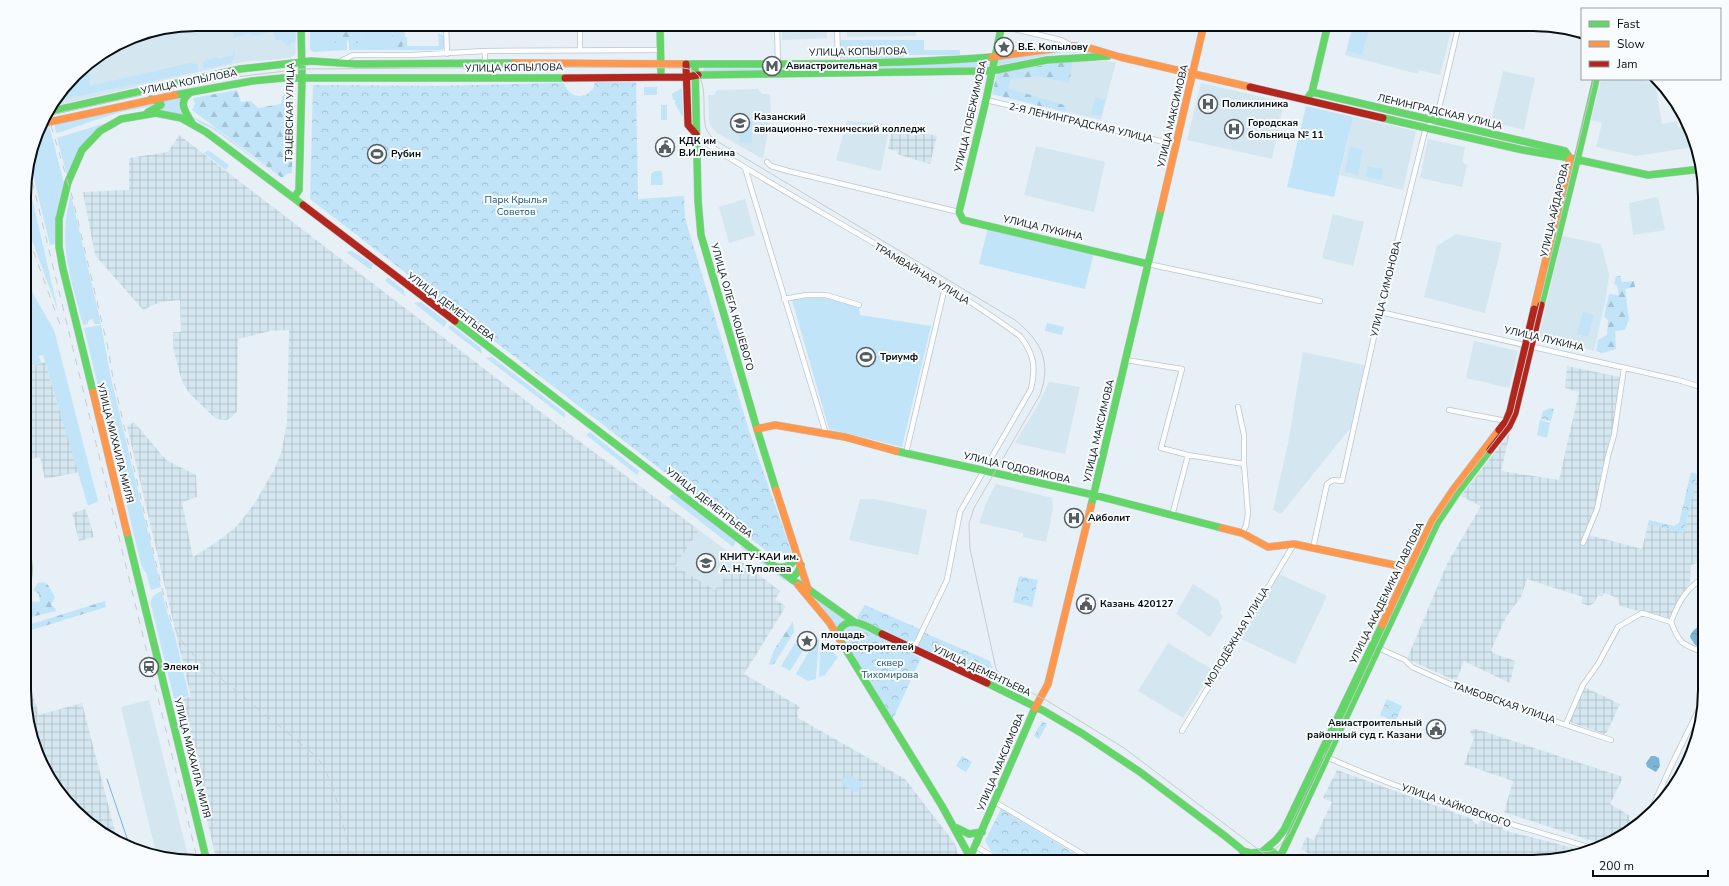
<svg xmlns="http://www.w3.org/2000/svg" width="1729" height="886" font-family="'Nunito Sans',sans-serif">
<defs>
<pattern id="industrial-grid" width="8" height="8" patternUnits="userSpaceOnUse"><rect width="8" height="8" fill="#d4e6f0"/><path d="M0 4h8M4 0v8" fill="none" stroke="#b4c4cd"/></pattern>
<pattern id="forest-firs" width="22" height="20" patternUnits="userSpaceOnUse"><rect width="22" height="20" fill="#c1e4f9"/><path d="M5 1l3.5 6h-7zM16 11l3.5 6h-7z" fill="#a4c2d4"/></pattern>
<pattern id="park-crowns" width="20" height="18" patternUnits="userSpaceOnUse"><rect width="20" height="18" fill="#c1e4f9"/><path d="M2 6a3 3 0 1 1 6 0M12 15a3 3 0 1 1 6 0" fill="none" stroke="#a4c2d4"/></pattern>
<pattern id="water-ripples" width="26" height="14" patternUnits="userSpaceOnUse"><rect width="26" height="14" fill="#7cb4d5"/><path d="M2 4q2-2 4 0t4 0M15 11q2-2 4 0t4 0" fill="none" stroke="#6a9ab6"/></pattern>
</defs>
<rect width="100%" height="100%" fill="#e6f0f6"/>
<path fill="#d4e6f0" d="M196,24h101l-2,30 -5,4 -48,4 -183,43v-8l23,-30 48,-30z
M782,24h45v14l-45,2z
M847,24h69v12l-69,1z
M1353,24h90l9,2 -12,49 -21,-5 -1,4 -73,-19z
M1081,60l35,2 -15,58 -109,-26 5,-20 33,-7z
M1503,71l32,7 -11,52 -33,-8z
M1601,79h38l16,4 7,41 15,-3 1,6 8,-1 7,21 -57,9 -40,-9 6,-24 -11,-3z
M1201,83l83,19 -12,57 -85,-19z
M758,89l4,5h8l1,21 -8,44 -46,-26 -6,-7 -2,-5 -1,-26h6l3,-5z
M1353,117l63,14 -13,59 -63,-15z
M847,121l43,3 -9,47 -45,-11z
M1428,139l37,8 -3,15 5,3 -5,22 -42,-9z
M1036,146l69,16 -11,50 -70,-17z
M1658,197l7,33 -32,5 -4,-32z
M745,199l10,36 -26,8 -10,-36z
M1333,214l31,8 -11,44 -31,-8z
M1456,234l46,9 -17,70 -61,-16 13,-51z
M1562,236l39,8 8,30 -3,24 -12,53 -55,-14z
M1474,341l44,10 -9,37 -43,-10z
M1303,352l61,13 -12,61 -71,88 -8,-4 15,-66z
M1049,382l31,5 -15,67 -50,-11 23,-38z
M996,484l56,14 1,10 -7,34 -23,-5v-4l-44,-10 8,-22z
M860,499h15l52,11 -9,45 -69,-15z
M699,530l39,29 -23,31 -40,-24z
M1279,574l48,22 -32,68 -54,-25z
M1193,584l25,16 4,9 -2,4 3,3 -13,21 -34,-23z
M1168,643l45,27 -30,48 -45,-27z
M149,700l40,160 -33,-7 -35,-146z"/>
<path fill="url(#industrial-grid)" d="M893,125l44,11 -7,28 -33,-10v-3l-9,-2z
M179,135l393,301 127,94 -24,36 40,24 23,-31 42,32 -5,9 11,6 -42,68 56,33 -3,5 1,6 107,61 50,65 5,18h-743l-24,-102 3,-2 -14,-60 9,-1 -64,-271 7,-4 32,38 30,15 1,22 -15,5 11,55 24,-15 19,-15 19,-24 20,-35 6,-15 6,-30 2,-93 -19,1 -32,8 -1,72 -5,6 -5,3 -11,-1 -26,-25 -7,-11 -4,-12 -6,-24v-15h8l-1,-32 -20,2 -17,8 -48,-55 -12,-63 46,-2v-32l39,-6z
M45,362l14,48 10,-2 20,62 -44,9 -5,-22 -15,3v-92z
M1567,366l53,11 -8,53 -23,105 53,14 6,-25 36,8 20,-89 1,118 -14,4 -1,18 -14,21 -5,16 -51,-14 -2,-8 -14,-5 -2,3 -4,-1 -4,8 -5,3 -8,-3 2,-6 -56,-18 -6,18 -15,20 -15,33 2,3 22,8 -5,22 -46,-22 -8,20 -49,-22 40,-95 34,-58 -20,-10 49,-63 -9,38 58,9 20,-88 -14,-4z
M86,509l8,28 -15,4 -7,-28z
M25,672l14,43 43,-12 36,140 -59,-48 -22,-39 -11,-43z
M1584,687l36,17 -13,28 -3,2 -34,-12z
M1472,729h4l147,48 -13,27 20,12 -1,4 9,5 -10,8 -23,12 -101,-33 9,-31 -49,-17 10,-26 -4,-6z
M1337,770l135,49 2,4 4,2 3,-5 22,8v2l86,22 -45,10h-230l2,-4 -15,-9 5,-12 8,3 18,-38 -9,-4z"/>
<path fill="#c1e4f9" d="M241,24h55l-1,18h-3l-4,5 -7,-8 -5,2 -3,-9 -22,4 -1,-3 -17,5 1,-7 7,-2z
M310,24h23l-3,6 17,9v11l-33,2 -4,-2z
M383,24h9l1,23h9l3,-10h2v9h32l-1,-13 6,3v11l-2,3h-93v-7h9l6,-14z
M1353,24h17l-8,31 -15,-4z
M841,40h83v10h36v5h-55l-3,3h-40l-19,1 -4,-2v-12z
M233,45l2,11 -4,7 -28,6v-7l3,-2 11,-3 1,2 15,-4z
M1071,49l12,1 2,2 -27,1 -59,12 -2,-1v-4l52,-9z
M984,62l5,2 -2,3 -3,1 -267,3h-13l-1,-1 1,-2 179,-2z
M89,63l1,23 100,-23 7,1 2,7 -140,29v-3l23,-30z
M644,87h13v8h-13z
M682,88l1,28h-1l-7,-12v-4h-2l-1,-6z
M182,97l4,19 -31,-7 7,-9z
M1095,97l10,3 -4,16 -10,-2z
M151,101l8,2 -8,3 -30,6 -26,8 -34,12 -5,1 -2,-10z
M661,105h6v15h-6z
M1306,106l47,11 -19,80 -47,-10z
M191,116l24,12 67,52 -69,-51 -13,-6z
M739,121h13v21l-12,1z
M106,123c-18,14 -31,31 -39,53l-10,-38z
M49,125l15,58 -8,31 -1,30 -5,1 -20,-83 10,-35z
M1350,147l13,3 -5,25 -13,-3z
M208,150l21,15 -3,5 -22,-17z
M1368,166l15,3 -2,11 -16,-4z
M655,171h7l1,14h-12v-11z
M27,176l31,135 -34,-93v-34z
M71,195l30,129h-7l-1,-5 -5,2v3l-5,1c-12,-47 -26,-81 -12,-130z
M988,227l106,25 -9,37 -106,-25z
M352,251l21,13 -2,6 -25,-18z
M25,263l8,31 21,36 44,171 -10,5 -45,-151 -4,1 2,7 -16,5z
M387,278h2l15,12 1,6 -20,-15z
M816,297l22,3 21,8 1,7 71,11 -29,121 -73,-18 -37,-129z
M421,302l26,20 -3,5 -30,-24z
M1583,312l11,3 -6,22 -11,-3z
M1047,323l17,4 -2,8 -17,-4z
M101,325l10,53 50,209 -10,3 -5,-18 -2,-1 -3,-7 -57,-236z
M451,325l30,23 1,6 -34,-26z
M492,357l73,56v5l-79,-60z
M1540,420l10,3 -3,15 -10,-3z
M590,432l49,39 -2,4 -51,-40z
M674,493l62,48 -3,6 -64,-50z
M742,546l44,34 -1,1 -45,-34z
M162,591l5,21 7,20 15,64 -11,3 17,85 -44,-179c-1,-8 4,-11 11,-14z
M815,599l31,20 -4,2 -4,8z
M801,633l8,8 -19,30 -9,-5z
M817,638l2,2 -3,39 -8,2 -12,-7z
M823,643l15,14 -13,18 -6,2 1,-30z
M847,773l16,10 -6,10 -16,-10z"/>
<path fill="url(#forest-firs)" d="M349,24h34l-19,5 -6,14h-9l-2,-4 -4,5 -12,-2 -1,-7 2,-9 17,2z
M392,24h12l1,13 -3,10h-9z
M1073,61l-4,22 -31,-7 -27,3 -3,9 59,18 -2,6 -73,-18 5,-20 59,-11z
M237,90l4,12 10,-1 7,7 23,-4 2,-9 6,-5 4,3 -1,80 -5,1 -5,4 -90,-68 3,-6 -2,-6z
M1616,276h4l2,6 12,-1 1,6 -10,2 4,30 -4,11 -10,1 1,18 -13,4 -7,-2 2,-11 9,-5 1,-15 -4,-3 5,-23 10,1 -2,-9 -3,-2z
M44,582l4,3 7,12 -4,8 4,3 1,3 -29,7 -2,-17 13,1 2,-1 -1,-7 -6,-4 5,-7z
M105,601l1,6 -81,25v-6z
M793,621l1,11 -20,32 -4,1 -1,-1 5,-14z"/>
<path fill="url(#park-crowns)" d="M595,82h41l2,117 46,-3 1,22 64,213 40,114 3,10 -3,7 -3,1 -18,-11 -458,-353 3,-114 124,1 127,-3c4,17 28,18 31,-1z
M1550,408l4,1 -3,12 -10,-2 2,-8z
M1691,472l6,2 -13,59 -36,-9 1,-4 25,6 5,-3z
M1019,576l19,4 -6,27 -19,-5z
M865,605l55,24 -6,15 -2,1 -54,-26 -1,-2z
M849,624h4l68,34 -28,61 -49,-80 -2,-5z
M923,633h2l65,28c4,13 5,16 16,23l-1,3 -89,-40z
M1387,699l15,7 -7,16 -15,-7z
M1042,721l5,3 -8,15 -5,-3z
M962,756l10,6 -6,10 -10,-6z
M1001,809l87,53h-79l-17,-10 -7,-11z"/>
<path fill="url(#water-ripples)" d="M1705,624v25l-10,-4 -5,-8c1,-6 8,-11 15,-13z
M1651,756h4l4,2 1,8 -4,6 -9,-5 -1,-4z"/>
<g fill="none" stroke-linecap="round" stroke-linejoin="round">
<path stroke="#7cb4d5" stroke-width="1" d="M107,779l23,68"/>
<defs>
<path id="street" d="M446,24l1,30
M580,24v26
M777,24l1,40
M837,24l1,39
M1002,26l59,14 11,6
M485,51v12
M339,62l14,-7h59l73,-4 176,-1
M986,100l191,45
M696,134l5,6c105,68 218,123 319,196 14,18 16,30 11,53l-71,123 -13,68 -34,70
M767,162l4,4 17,5 171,41
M745,168l81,266
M1148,264l172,37
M784,299l22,-4h20l33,10
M1380,312l298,68 26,8
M1126,360l56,9 -21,79 27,7 56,9
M1238,407l6,28v29l4,49 -2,13 -4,7
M1449,410l57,11
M906,453l39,-166
M1172,516l16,-61
M1583,543l14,-34 11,-53 6,-21 10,-67
M1313,548l14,-64 6,-4 9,1 35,-158 49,-196 10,-6 23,-97
M1671,622c9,23 11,22 34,31
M1378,648l27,12 7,7 58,26 141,47
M1566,724l17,-39 15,-21 20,-37 24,-14 29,9c8,-21 15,-34 34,-45
M1182,731l112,-187
M1320,754c89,41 183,68 275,95
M995,802l101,60
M1649,815l21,-47 32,-65
M975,846l27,16"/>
<path id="fast" d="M660,24l1,52
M1002,24l-16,76 -27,112 4,8 185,44
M681,64c103,0 207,1 311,-7
M695,64l3,137 3,34 56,194 19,61
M698,75l281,-4 18,-1 50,-10 61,-4
M191,92c-14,10 -6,19 1,31
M1312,92l16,-68
M175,95l77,-14 31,-3h282
M1306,100l6,-8 253,59 5,7
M48,112l192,-43 71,-8 45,3 159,-1
M148,112l13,-7 -1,-3 -9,-3
M1383,118l140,32 47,8 78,17 54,-6
M1577,160l19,-81
M294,198l5,-8 3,-112 -1,-54
M1541,305l36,-145
M455,321l339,260 14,8 45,32
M93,392l-30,-123 -4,-22v-28l9,-37 14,-32 18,-19 21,-12 35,-6 25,5 25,14 97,73
M896,451l198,44 128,33
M1091,506l70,-297
M127,533l80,329
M25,543c4,17 6,31 0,48
M777,567c9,1 15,-1 19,-10
M791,579l7,-7 3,-7
M882,634c-13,-6 -31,-20 -42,-5v11l102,166 28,51
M987,683l57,28 39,23 57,38 85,64 16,13 10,13
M957,828l12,6 13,-2
M1244,851l7,2 20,-2 16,11
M1263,851l13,-11 8,-10 98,-205
M1280,857l157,-334 20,-30 33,-43
M968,862l67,-154"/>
<path id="slow" d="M992,57l82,-11 19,3 27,8 130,30
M515,63l166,1
M40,124l135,-29
M1161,209l43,-185
M1534,309l36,-151
M93,392l34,141
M757,429l18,-4 70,12 51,14
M776,490l32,99
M1222,528l20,5 26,14 26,-3 115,24
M798,585l31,37 11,18
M1382,625l50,-104 21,-31 46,-60
M1035,708l13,-24 43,-178"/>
<path id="jam" d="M686,64l2,61 8,9
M565,78l122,-1 11,-2
M1250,87l133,31
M303,205l152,116
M1499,430l7,-9 4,-10 24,-102
M1490,450l19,-24 6,-13 26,-108
M882,634l105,49"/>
</defs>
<use href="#street" stroke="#bec6cb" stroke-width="6"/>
<use href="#fast" stroke="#bec6cb" stroke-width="8"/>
<use href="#slow" stroke="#bec6cb" stroke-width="8"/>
<use href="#jam" stroke="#bec6cb" stroke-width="8"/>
<use href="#street" stroke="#fbfdfe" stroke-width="4.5"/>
<use href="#fast" stroke="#63d668" stroke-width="7"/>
<use href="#slow" stroke="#ff974d" stroke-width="7"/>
<use href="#jam" stroke="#b3261e" stroke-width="7"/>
<path stroke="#c9cbcd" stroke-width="1" d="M45,116l166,-36 91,-11 278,-2 103,1c30,2 17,41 23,60 2,5 5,9 9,12l300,180c26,21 37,41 25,75l-66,113 -5,16 1,25 26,120 10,11 40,20 78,48 151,114
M1260,851c15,4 22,-8 30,-19l145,-310 20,-30 52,-67 6,-12 81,-334"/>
<path stroke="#c9cbcd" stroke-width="1" stroke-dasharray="7 7" stroke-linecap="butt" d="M47,112l25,84 36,152 5,30 49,211 9,31 10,20 17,20 118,96c24,32 23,71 40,106
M29,168l169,694
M24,225l38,105"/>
</g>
<defs>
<symbol id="sight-ring" viewBox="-11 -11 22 22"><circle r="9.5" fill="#f8fcfe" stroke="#565d61" stroke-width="1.5"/><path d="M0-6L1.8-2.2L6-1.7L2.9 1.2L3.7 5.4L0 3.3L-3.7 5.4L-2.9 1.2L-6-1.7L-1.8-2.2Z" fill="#565d61"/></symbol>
<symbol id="metro-ring" viewBox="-11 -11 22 22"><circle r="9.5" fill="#f8fcfe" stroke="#565d61" stroke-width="1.5"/><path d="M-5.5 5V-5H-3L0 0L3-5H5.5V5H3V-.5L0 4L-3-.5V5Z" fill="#565d61"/></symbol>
<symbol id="hospital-ring" viewBox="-11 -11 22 22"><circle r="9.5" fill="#f8fcfe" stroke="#565d61" stroke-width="1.5"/><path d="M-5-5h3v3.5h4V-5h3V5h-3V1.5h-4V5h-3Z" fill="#565d61"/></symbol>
<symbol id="university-ring" viewBox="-11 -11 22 22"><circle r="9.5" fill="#f8fcfe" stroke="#565d61" stroke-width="1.5"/><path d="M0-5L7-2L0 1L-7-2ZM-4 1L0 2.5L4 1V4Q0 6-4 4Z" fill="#565d61"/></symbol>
<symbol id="civic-ring" viewBox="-11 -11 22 22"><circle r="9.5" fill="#f8fcfe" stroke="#565d61" stroke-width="1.5"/><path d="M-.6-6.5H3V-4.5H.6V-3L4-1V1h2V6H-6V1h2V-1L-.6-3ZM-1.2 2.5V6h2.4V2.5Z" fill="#565d61"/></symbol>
<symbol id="stadium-ring" viewBox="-11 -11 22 22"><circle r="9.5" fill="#f8fcfe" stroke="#565d61" stroke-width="1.5"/><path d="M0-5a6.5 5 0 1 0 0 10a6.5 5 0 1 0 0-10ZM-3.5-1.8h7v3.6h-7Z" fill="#565d61"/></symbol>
<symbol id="station-ring" viewBox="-11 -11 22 22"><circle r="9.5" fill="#f8fcfe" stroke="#565d61" stroke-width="1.5"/><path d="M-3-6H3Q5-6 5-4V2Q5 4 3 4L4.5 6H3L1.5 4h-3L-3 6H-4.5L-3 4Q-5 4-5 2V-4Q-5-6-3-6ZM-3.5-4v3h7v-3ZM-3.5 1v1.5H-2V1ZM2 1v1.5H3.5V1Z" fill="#565d61"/></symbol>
</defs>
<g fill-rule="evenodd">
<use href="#sight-ring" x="993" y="36" width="22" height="22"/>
<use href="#metro-ring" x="761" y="55" width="22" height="22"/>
<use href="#hospital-ring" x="1197" y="93" width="22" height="22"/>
<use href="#university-ring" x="729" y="112" width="22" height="22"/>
<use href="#hospital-ring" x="1223" y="118" width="22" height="22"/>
<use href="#civic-ring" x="654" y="136" width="22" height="22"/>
<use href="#stadium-ring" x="366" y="143" width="22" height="22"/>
<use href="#stadium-ring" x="855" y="346" width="22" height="22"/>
<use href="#hospital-ring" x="1063" y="507" width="22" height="22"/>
<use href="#university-ring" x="695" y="552" width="22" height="22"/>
<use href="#civic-ring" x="1075" y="593" width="22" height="22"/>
<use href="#sight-ring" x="796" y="630" width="22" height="22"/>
<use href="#station-ring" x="138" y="656" width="22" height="22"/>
<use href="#civic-ring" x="1425" y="718" width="22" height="22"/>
</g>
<g text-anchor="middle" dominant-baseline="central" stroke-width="4" stroke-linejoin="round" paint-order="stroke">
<g font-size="10" font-weight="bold" fill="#080e11" stroke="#f8fcfe" text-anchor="start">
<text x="1018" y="47">В.Е. Копылову</text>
<text x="786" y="66">Авиастроительная</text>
<text x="1222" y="104">Поликлиника</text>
<text x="754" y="117">Казанский<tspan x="754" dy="12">авиационно-технический колледж</tspan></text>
<text x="1248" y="123">Городская<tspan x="1248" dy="12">больница № 11</tspan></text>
<text x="679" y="141">КДК им<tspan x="679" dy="12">В.И.Ленина</tspan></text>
<text x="391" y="154">Рубин</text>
<text x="880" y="357">Триумф</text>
<text x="1088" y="518">Айболит</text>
<text x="720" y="557">КНИТУ-КАИ им.<tspan x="720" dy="12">А. Н. Туполева</tspan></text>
<text x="1100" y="604">Казань 420127</text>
<text x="821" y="635">площадь<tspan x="821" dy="12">Моторостроителей</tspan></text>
<text x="163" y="667">Элекон</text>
<text x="1422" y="723" text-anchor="end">Авиастроительный<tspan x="1422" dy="12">районный суд г. Казани</tspan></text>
</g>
<g font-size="10" fill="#080e11" stroke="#f8fcfe">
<text transform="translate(858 52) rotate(-1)">УЛИЦА КОПЫЛОВА</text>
<text transform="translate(514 68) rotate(-1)">УЛИЦА КОПЫЛОВА</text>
<text transform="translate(189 82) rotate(-11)">УЛИЦА КОПЫЛОВА</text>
<text transform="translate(290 112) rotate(-89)">ТЭЦЕВСКАЯ УЛИЦА</text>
<text transform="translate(1440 112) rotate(13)">ЛЕНИНГРАДСКАЯ УЛИЦА</text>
<text transform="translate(971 116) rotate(-77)">УЛИЦА ПОБЕЖИМОВА</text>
<text transform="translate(1173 116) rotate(-77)">УЛИЦА МАКСИМОВА</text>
<text transform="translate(1081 123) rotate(13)">2-Я ЛЕНИНГРАДСКАЯ УЛИЦА</text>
<text transform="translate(1555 210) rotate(-77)">УЛИЦА АЙДАРОВА</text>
<text transform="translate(1043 228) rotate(13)">УЛИЦА ЛУКИНА</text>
<text transform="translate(922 274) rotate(31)">ТРАМВАЙНАЯ УЛИЦА</text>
<text transform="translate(1386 289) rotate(-76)">УЛИЦА СИМОНОВА</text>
<text transform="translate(451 307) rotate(37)">УЛИЦА ДЕМЕНТЬЕВА</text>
<text transform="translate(732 307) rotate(74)">УЛИЦА ОЛЕГА КОШЕВОГО</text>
<text transform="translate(1544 339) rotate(13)">УЛИЦА ЛУКИНА</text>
<text transform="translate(1099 431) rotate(-77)">УЛИЦА МАКСИМОВА</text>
<text transform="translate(115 443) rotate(76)">УЛИЦА МИХАИЛА МИЛЯ</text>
<text transform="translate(1017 468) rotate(13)">УЛИЦА ГОДОВИКОВА</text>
<text transform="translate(709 503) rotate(38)">УЛИЦА ДЕМЕНТЬЕВА</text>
<text transform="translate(1387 593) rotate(-64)">УЛИЦА АКАДЕМИКА ПАВЛОВА</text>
<text transform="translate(1237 637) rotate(-59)">МОЛОДЁЖНАЯ УЛИЦА</text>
<text transform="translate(982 671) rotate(25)">УЛИЦА ДЕМЕНТЬЕВА</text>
<text transform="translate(1504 703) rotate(19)">ТАМБОВСКАЯ УЛИЦА</text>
<text transform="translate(192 758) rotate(76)">УЛИЦА МИХАИЛА МИЛЯ</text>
<text transform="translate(1001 762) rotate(-67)">УЛИЦА МАКСИМОВА</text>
<text transform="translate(1456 806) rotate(19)">УЛИЦА ЧАЙКОВСКОГО</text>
</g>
<g font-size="10" fill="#205978" stroke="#f8fcfe">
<text x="516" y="200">Парк Крылья<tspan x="516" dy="12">Советов</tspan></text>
<text x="890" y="663">сквер<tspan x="890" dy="12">Тихомирова</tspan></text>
</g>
</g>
<path d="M0 0H1729V886H0ZM196 31H1533A165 165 0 0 1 1698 196V690A165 165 0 0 1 1533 855H196A165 165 0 0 1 31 690V196A165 165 0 0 1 196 31Z" fill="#f8fcfe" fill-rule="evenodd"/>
<path fill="none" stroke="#080e11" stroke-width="2" d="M196 31H1533A165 165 0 0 1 1698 196V690A165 165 0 0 1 1533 855H196A165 165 0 0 1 31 690V196A165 165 0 0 1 196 31Z"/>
<rect x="1581" y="8" width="140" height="72" fill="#f8fcfe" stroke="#989d9f"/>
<rect x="1589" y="21" width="20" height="6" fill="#63d668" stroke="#989d9f"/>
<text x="1617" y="28" font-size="12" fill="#080e11">Fast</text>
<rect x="1589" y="41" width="20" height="6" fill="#ff974d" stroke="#989d9f"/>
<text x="1617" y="48" font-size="12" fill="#080e11">Slow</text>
<rect x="1589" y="61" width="20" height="6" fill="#b3261e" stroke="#989d9f"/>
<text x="1617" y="68" font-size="12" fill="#080e11">Jam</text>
<path d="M1593 870v6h115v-6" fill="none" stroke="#080e11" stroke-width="2"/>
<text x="1599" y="870" font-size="12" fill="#080e11" stroke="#f8fcfe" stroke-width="3" paint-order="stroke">200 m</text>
</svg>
